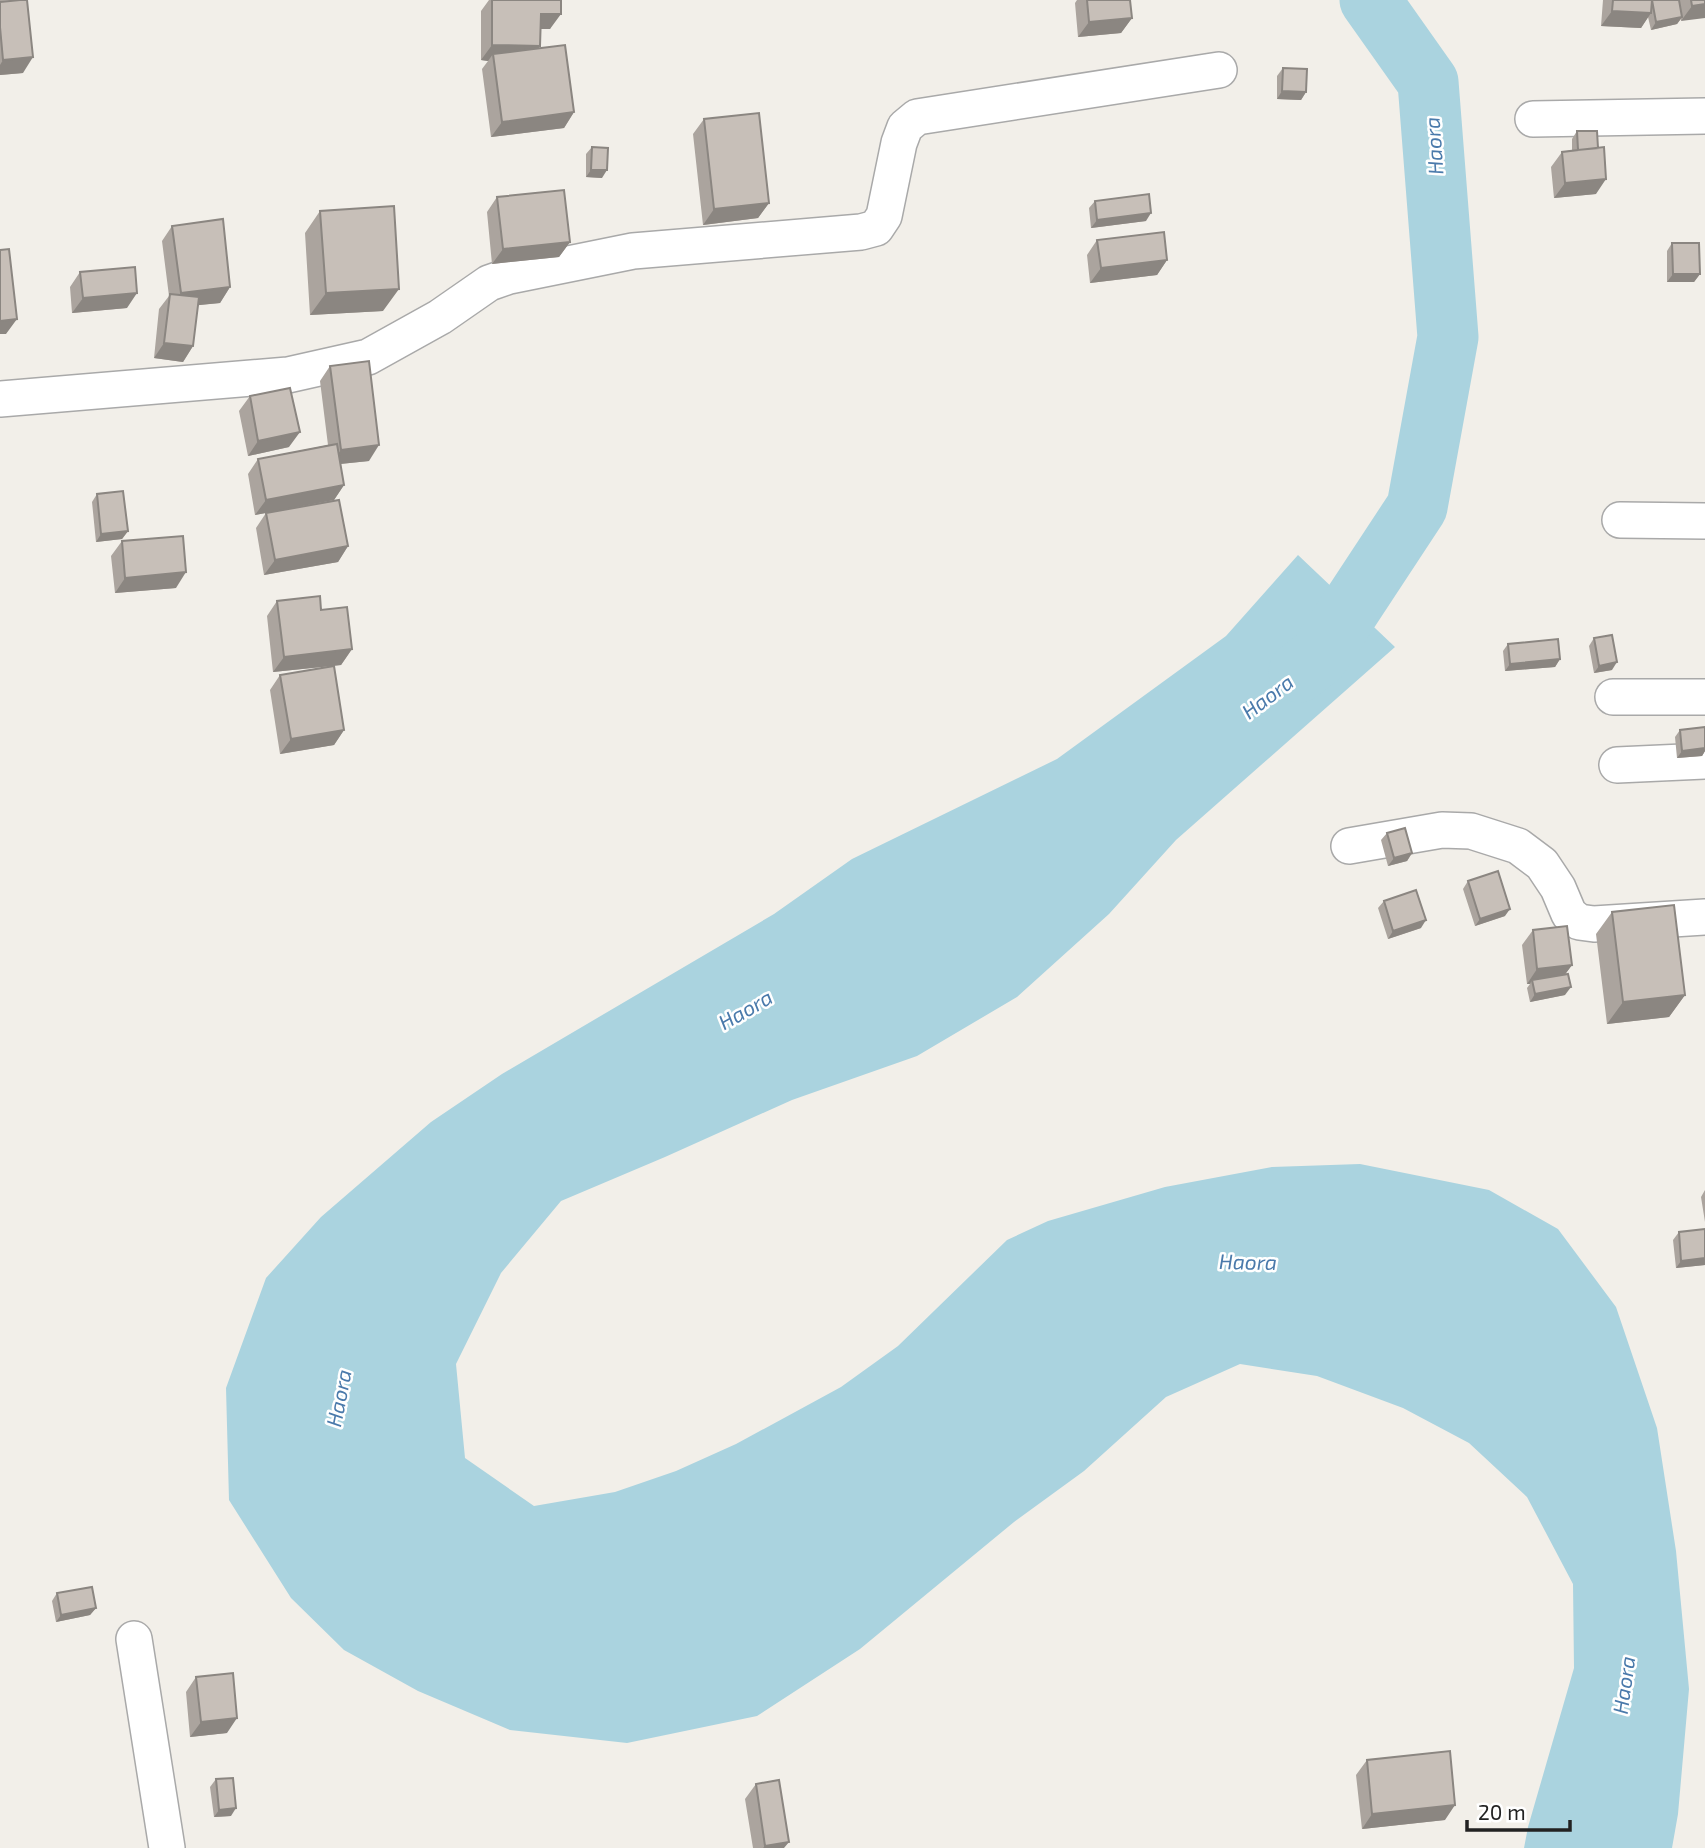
<svg xmlns="http://www.w3.org/2000/svg" width="1705" height="1848" font-family="'Exo 2',sans-serif">
<rect width="100%" height="100%" fill="#f2efe9"/>
<path fill="#aad3df" d="M1298,555l97,92 -219,193 -67,74 -92,83 -100,59 -125,44 -127,57 -104,44 -60,72 -45,91 9,94 69,48 81,-14 61,-21 60,-27 105,-57 57,-41 109,-106 41,-19 117,-34 107,-20 88,-3 129,26 69,39 58,78 41,121 19,123 13,138 -11,125 -6,34h-148l4,-21 46,-159 -1,-84 -46,-87 -58,-54 -66,-35 -86,-32 -77,-12 -74,33 -82,74 -70,51 -154,127 -103,67 -130,27 -117,-13 -92,-39 -74,-41 -53,-52 -62,-98 -3,-112 40,-110 55,-61 110,-95 71,-48 272,-160 78,-55 205,-100 169,-123z"/>
<g fill="none" stroke-linecap="round" stroke-linejoin="round">
<path stroke="#aad3df" stroke-width="61" d="M1299,672l20,-16 98,-149 31,-170 -20,-255 -58,-82"/>
<defs>
<path id="minor" d="M1533,119l172,-3
M0,399l288,-24 80,-18 72,-40 49,-34 20,-7 124,-25 228,-19 15,-4 8,-12 15,-73 6,-16 12,-10 302,-47
M1620,520l85,1
M1613,697h92
M1617,765l88,-4
M1349,846l93,-16 29,1 47,15 24,18 16,24 11,26 10,8 15,2 111,-7
M134,1639l33,209"/>
</defs>
<use href="#minor" stroke="#a9a9a9" stroke-width="38"/>
<use href="#minor" stroke="#fff" stroke-width="35"/>
</g>
<path fill="#aba49e" d="M0,0l27,1 -4,72 -23,2z
M489,0h72l-11,29h-9l-1,17 -1,2 35,64 -10,16 -73,9 -9,-68 6,-8 -7,-1v-49z
M1077,0h53l2,18 -11,15 -43,4 -3,-34z
M1603,0h102l-24,21v-2l-4,5 -26,6 -3,-13 -7,11 -40,-2z
M1283,68l23,24 -5,8 -24,-1v-23z
M704,119l65,84 -11,15 -55,7 -10,-91z
M1577,131l19,63 -42,4 -3,-31 11,-15 10,-2v-11z
M592,147l10,31 -16,-1v-23z
M497,197l73,45 -11,15 -67,7 -5,-52z
M1095,201l51,20 -55,7 -2,-20z
M320,211l63,100 -73,4 -5,-82z
M172,226l58,61 -10,16 -22,2 -5,41 -10,16 -29,-4 5,-49 10,-13 -7,-55z
M1097,240l70,20 -10,15 -67,8 -3,-28z
M1672,243l28,31 -6,8h-27v-31z
M80,272l47,36 -55,5 -2,-26z
M330,366l39,95 -29,3 4,21 -10,15 -79,15 -7,-41 10,-15 70,-14 -8,-64z
M250,396l39,51 -41,9 -9,-45z
M97,494l31,37 -6,8 -26,3 -4,-40z
M266,513l82,33 -10,16 -74,13 -8,-47z
M122,541l54,47 -61,5 -4,-37z
M277,601l44,9 31,39 -11,16 -68,7 -6,-56z
M1594,638l18,32 -18,3 -5,-27z
M1508,644l52,15 -5,8 -50,4 -2,-20z
M280,675l64,55 -10,15 -54,9 -10,-64z
M1705,727v24l-3,5 -25,2 -2,-21 5,-7z
M1387,833l25,20 -5,8 -19,5 -7,-26z
M1468,881l37,35 -30,10 -12,-37z
M1384,901l37,27 -33,11 -10,-31z
M1612,912l73,83 -16,22 -62,7 -11,-90z
M1533,930l39,35 -7,9v21l-35,7 -3,-14 3,-4h-3l-5,-39z
M1705,1190v32l-4,-25z
M1705,1229v36l-29,3 -3,-28 6,-8z
M57,1593l39,15 -6,7 -34,7 -4,-21z
M196,1677l31,56 -37,4 -4,-45z
M1367,1760l78,60 -83,9 -6,-54z
M216,1779l15,37 -17,1 -4,-30z
M756,1784l28,64h-31l-8,-49z"/>
<path fill="#8b8681" d="M1705,4v14l-24,3 11,-15z
M1612,11l39,2 -10,15 -40,-2z
M541,14h20l-11,15h-20z
M1682,17l-5,7 -26,6 5,-8z
M1132,18l-11,15 -43,4 11,-15z
M492,45l48,1 -10,15 -37,-7 -5,7 -7,-1z
M33,57l-10,16 -23,2v-10l3,-5z
M1282,91l24,1 -5,8 -24,-1z
M574,112l-10,16 -73,9 11,-15z
M591,170h16l-5,8 -16,-1z
M1606,179l-10,15 -42,4 11,-15z
M769,203l-11,15 -55,7 11,-16z
M1151,213l-5,8 -55,7 6,-8z
M570,242l-11,15 -67,7 11,-15z
M1167,260l-10,15 -67,8 11,-15z
M1673,274h27l-6,8h-27z
M230,287l-10,16 -50,5 11,-15z
M399,289l-16,22 -73,4 16,-22z
M137,293l-10,15 -55,5 11,-15z
M17,319l-11,15h-6v-13z
M164,343l29,3 -10,16 -29,-4z
M300,432l-11,15 -41,9 10,-15z
M379,445l-10,16 -39,4 11,-15z
M344,485l-10,15 -79,15 11,-15z
M128,531l-6,8 -26,3 5,-8z
M348,546l-10,16 -74,13 11,-15z
M186,572l-10,16 -61,5 10,-15z
M352,649l-11,16 -68,7 11,-15z
M1560,659l-5,8 -50,4 5,-7z
M1617,662l-5,8 -18,3 5,-7z
M344,730l-10,15 -54,9 11,-15z
M1705,748v3l-3,5 -25,2 5,-7z
M1412,853l-5,8 -19,5 6,-8z
M1510,909l-5,7 -30,10 5,-7z
M1426,920l-5,8 -33,11 5,-8z
M1572,965l-11,15h-29l-2,4h-3l10,-15z
M1571,987l-6,8 -35,7 5,-8z
M1685,995l-16,22 -62,7 16,-22z
M1705,1258v7l-29,3 5,-7z
M96,1608l-6,7 -34,7 5,-7z
M237,1718l-10,15 -37,4 11,-15z
M1455,1805l-10,15 -83,9 10,-15z
M236,1808l-5,8 -17,1 5,-7z
M789,1842l-5,6h-21l2,-2z"/>
<path fill="#c7bfb8" stroke="#8b8681" stroke-width="2" d="M20,0h7l6,57 -30,3 -3,-33v-25z
M492,0h69v14h-20l-1,32 -48,-1z
M1087,0h43l2,18 -43,4z
M1613,0h39l-1,13 -39,-2z
M1652,0h27l3,17 -26,5z
M1691,0h14v4l-13,2z
M565,45l9,67 -72,10 -9,-68z
M1283,68l24,1 -1,23 -24,-1z
M759,113l10,90 -55,6 -10,-90z
M1577,131h20l1,17 -20,2z
M592,147l16,1 -1,22h-16z
M1604,147l2,32 -41,4 -3,-31z
M564,190l6,52 -67,7 -6,-52z
M1149,194l2,19 -54,7 -2,-19z
M394,206l5,83 -73,4 -6,-82z
M223,219l7,68 -49,6 -9,-67z
M1164,232l3,28 -66,8 -4,-28z
M1672,243h27l1,31h-27z
M9,249l8,70 -17,2v-71z
M135,267l2,26 -54,5 -3,-26z
M170,294l29,3 -6,49 -29,-3z
M369,361l10,84 -38,5 -11,-84z
M290,388l10,44 -42,9 -8,-45z
M337,444l7,41 -78,15 -8,-41z
M123,491l5,40 -27,3 -4,-40z
M339,500l9,46 -73,14 -9,-47z
M183,536l3,36 -61,6 -3,-37z
M320,596l1,14 26,-3 5,42 -68,8 -7,-56z
M1612,635l5,27 -18,4 -5,-28z
M1558,639l2,20 -50,5 -2,-20z
M334,666l10,64 -53,9 -11,-64z
M1705,727v21l-23,3 -2,-21z
M1405,828l7,25 -18,5 -7,-25z
M1498,871l12,38 -30,10 -12,-38z
M1416,890l10,30 -33,11 -9,-30z
M1674,905l11,90 -62,7 -11,-90z
M1567,926l5,39 -35,4 -4,-39z
M1568,974l3,13 -36,7 -3,-14z
M1705,1229v29l-24,3 -2,-29z
M92,1587l4,21 -35,7 -4,-22z
M233,1673l4,45 -36,4 -5,-45z
M1450,1751l5,54 -83,9 -5,-54z
M233,1778l3,30 -17,2 -3,-31z
M779,1780l10,62 -24,4 -9,-62z"/>
<g text-anchor="middle" dominant-baseline="central" stroke-width="5" stroke-linejoin="round" paint-order="stroke">
<g font-size="21" font-style="italic" fill="#4a7aab" stroke="#fff">
<text transform="translate(1433 146) rotate(-94)">Haora</text>
<text transform="translate(1267 696) rotate(-37)">Haora</text>
<text transform="translate(745 1009) rotate(-30)">Haora</text>
<text transform="translate(1248 1261) rotate(1)">Haora</text>
<text transform="translate(338 1398) rotate(-79)">Haora</text>
<text transform="translate(1623 1685) rotate(-82)">Haora</text>
</g>
</g>
<path d="M1467 1820v10h103v-10" fill="none" stroke="#222222" stroke-width="3.5"/>
<text x="1478" y="1820" font-size="21" fill="#222222" stroke="#ffffff" stroke-width="5" paint-order="stroke">20 m</text>
</svg>
